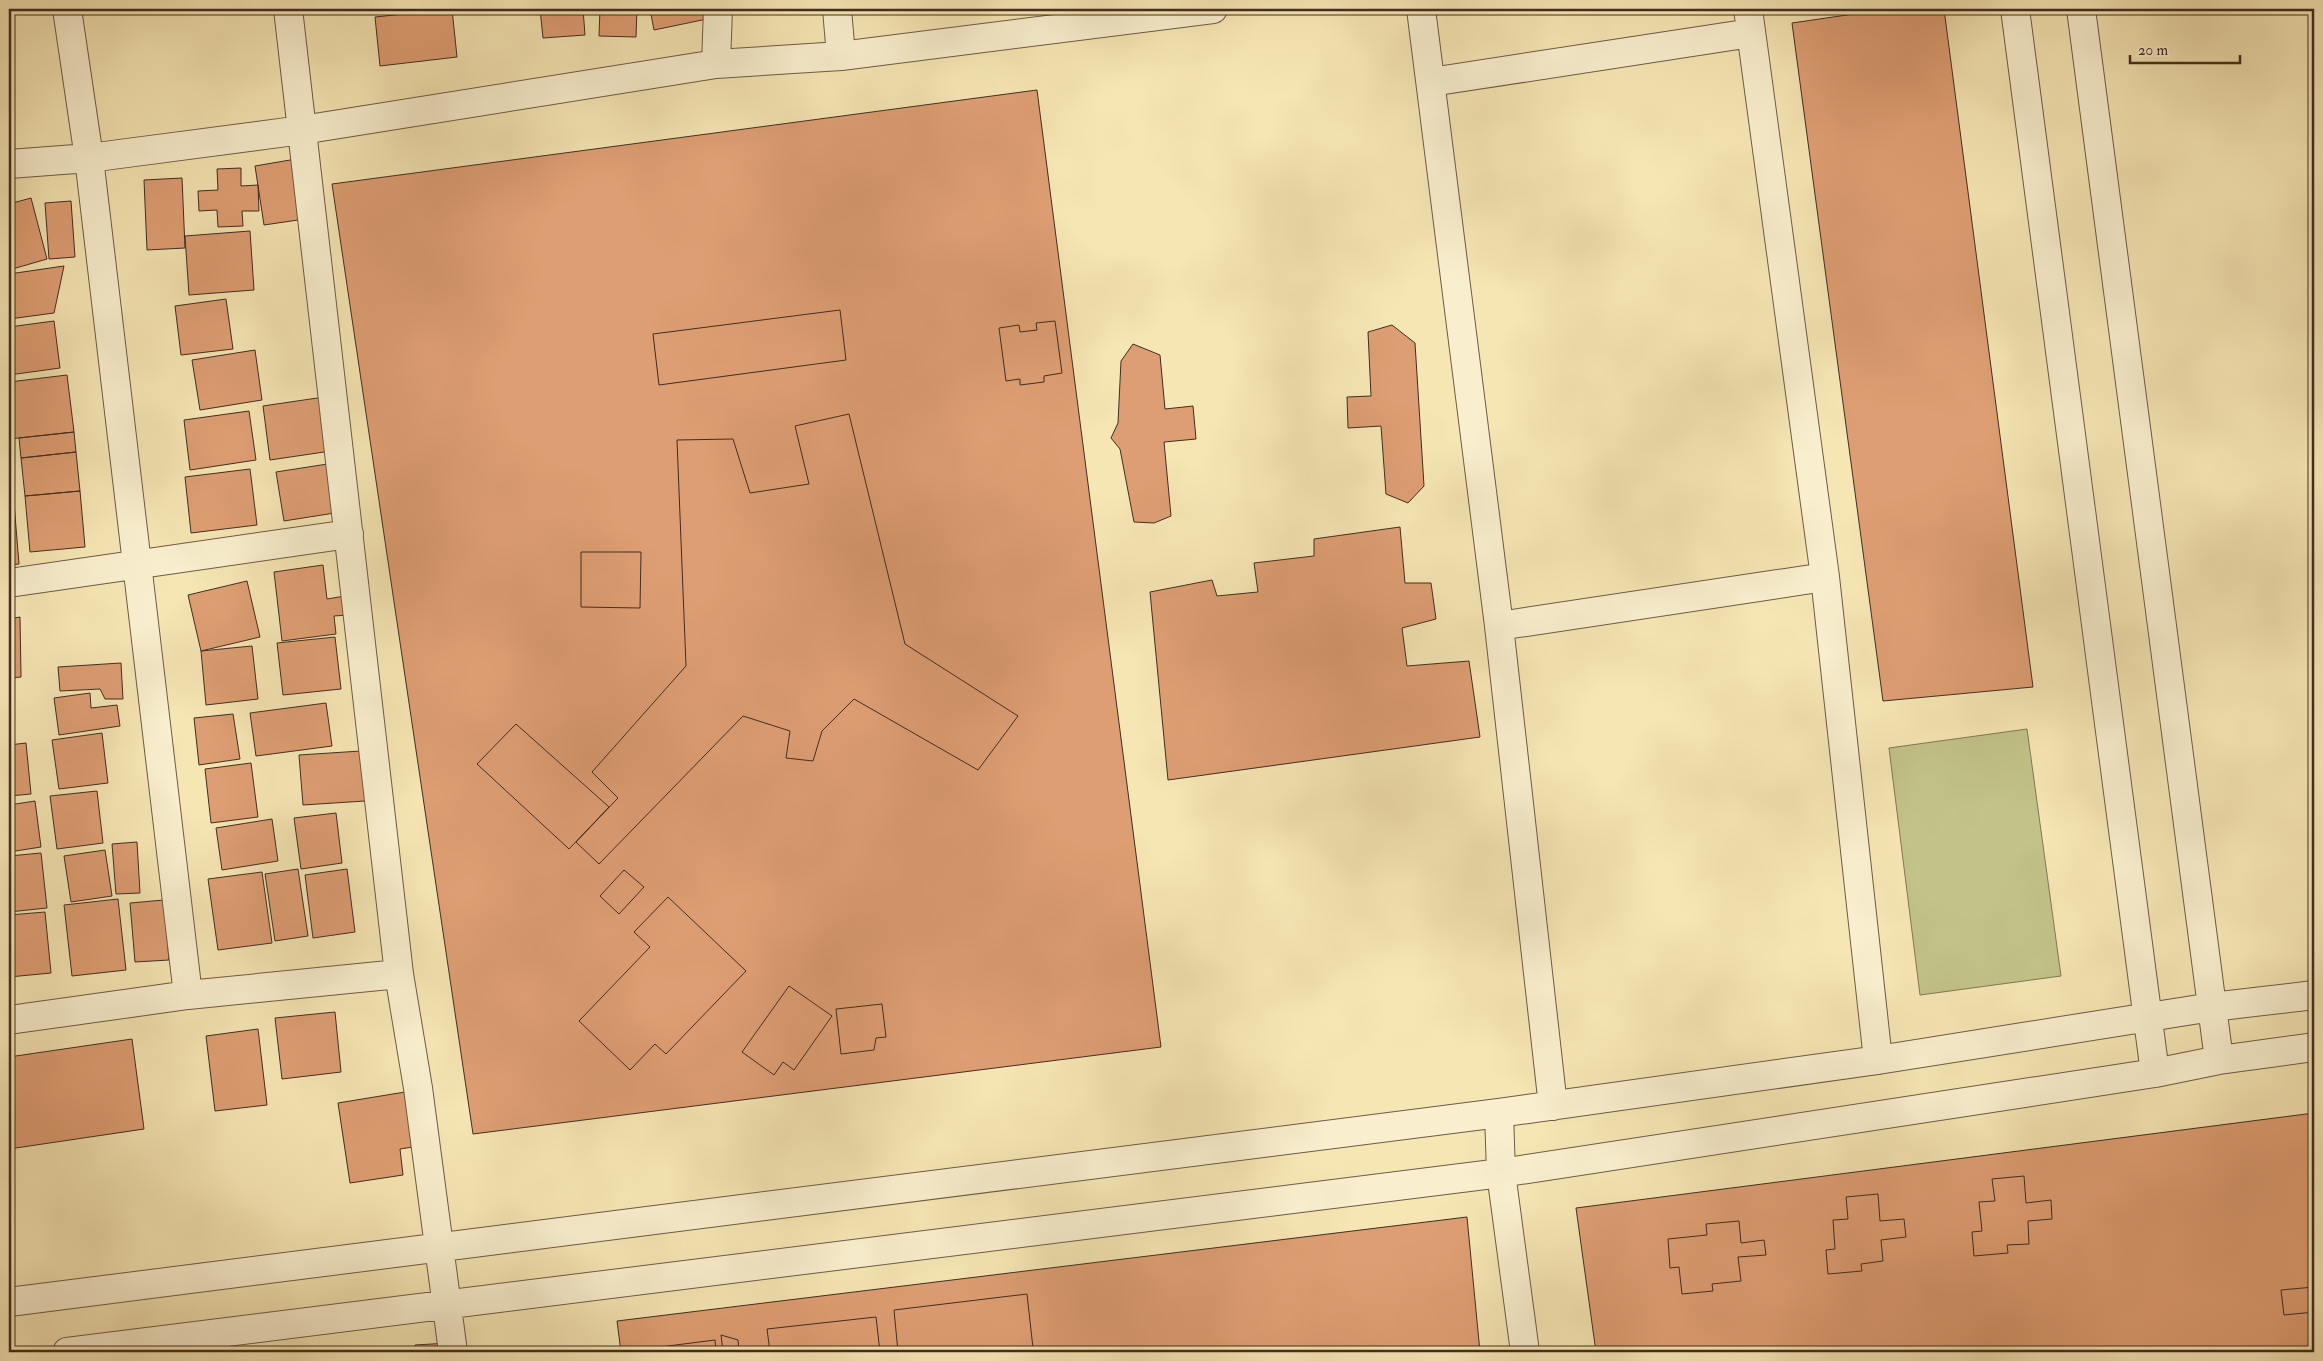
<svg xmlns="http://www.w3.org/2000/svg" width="2323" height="1361" font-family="'IM FELL Double Pica',serif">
<rect width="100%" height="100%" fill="#f6e6b4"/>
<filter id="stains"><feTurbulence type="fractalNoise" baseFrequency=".004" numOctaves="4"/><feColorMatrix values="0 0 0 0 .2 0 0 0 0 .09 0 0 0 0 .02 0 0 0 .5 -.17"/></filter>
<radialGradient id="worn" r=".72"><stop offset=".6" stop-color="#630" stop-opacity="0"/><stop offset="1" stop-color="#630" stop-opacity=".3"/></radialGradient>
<path fill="#c2c389" stroke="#817856" d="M2027,729l34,247 -141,19 -31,-247z"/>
<path fill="#de9e73" stroke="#402d22" d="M452,9l5,48 -77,9 -5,-49z
M540,9h43l2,26 -42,3z
M600,9h37l-1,28 -37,-1z
M650,9h55l2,10 -53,11z
M1888,9h56l89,678 -150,14 -91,-678z
M1037,90l124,957 -688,87 -141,-950z
M296,159l9,60 -41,6 -9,-59z
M241,168v18l17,-1 1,26h-17l1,15 -25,1 -1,-17 -18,1 -1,-20 20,-1 -1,-21z
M182,178l3,70 -38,2 -3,-70z
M31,198l16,61 -38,11v-66z
M71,201l4,56 -26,2 -4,-56z
M250,231l4,59 -65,5 -4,-59z
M64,266l-10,47 -45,6v-45z
M226,299l7,50 -52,6 -6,-49z
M840,310l6,50 -187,25 -6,-51z
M54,321l6,47 -51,7v-48z
M1055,321l7,52 -18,3v6l-24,3v-6l-14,2 -7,-53 20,-3 1,7 17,-2 -1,-7z
M1392,325l23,18 9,143 -16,17 -22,-9 -5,-68 -33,2 -1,-31 24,-1 -3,-64z
M1133,344l27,11 5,54 28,-3 3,33 -32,3 7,74 -17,7 -20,-1 -14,-73 -9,-11 7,-15 3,-62z
M255,350l7,50 -62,10 -8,-50z
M67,375l7,57 -65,7v-57z
M324,397l7,54 -61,9 -7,-54z
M249,411l7,49 -66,10 -6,-50z
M849,414l56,230 113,72 -40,54 -124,-71 -32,32 -9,30 -27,-3 4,-27 -47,-15 -144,148 -23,-22 42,-44 -26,-26 94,-106 -9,-226 56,-1 17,54 59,-9 -14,-58z
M74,432l2,20 -55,6 -2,-20z
M76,452l4,39 -55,5 -4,-38z
M334,463l7,49 -57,9 -8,-49z
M250,469l7,56 -66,8 -6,-56z
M80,491l5,56 -55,5 -5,-56z
M9,503h5l5,61 -10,1z
M1400,527l5,56h26l5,36 -34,9 5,38 62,-5 11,76 -312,43 -18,-188 62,-12 5,16 41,-4 -4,-29 60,-7v-17z
M581,552h60l-1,56 -59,-1z
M323,565l4,34 18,-3 3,19 -14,1 2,18 -54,7 -8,-69z
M247,581l13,56 -59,14 -13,-56z
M20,617l1,60 -12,1v-59z
M335,637l6,52 -58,6 -6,-52z
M252,646l6,53 -52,6 -5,-54z
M121,663l2,36h-18l-5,-10 -40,2 -2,-24z
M90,693l1,15 26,-3 3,21 -61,9 -5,-37z
M326,703l6,43 -76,10 -6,-43z
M233,714l7,45 -41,6 -5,-47z
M516,724l93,83 -40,42 -92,-85z
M102,733l6,50 -49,6 -7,-49z
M26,743l5,51 -22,2v-51z
M361,751l4,50 -62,4 -4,-50z
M251,763l7,54 -47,6 -6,-54z
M97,791l6,52 -46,6 -7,-53z
M35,801l6,46 -32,5v-47z
M336,813l6,50 -41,6 -7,-51z
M272,819l6,42 -56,9 -6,-42z
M137,842l3,51 -24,1 -4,-50z
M105,850l7,46 -41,6 -7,-46z
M41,853l6,55 -38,4v-56z
M298,869l10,67 -33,5 -10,-67z
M347,869l8,63 -42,6 -8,-63z
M624,870l20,17 -25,27 -19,-18z
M262,872l10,71 -54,7 -10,-71z
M668,897l78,74 -80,83 -11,-10 -25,26 -51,-49 71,-74 -16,-15z
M118,899l8,71 -54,6 -8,-71z
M164,900l5,60 -34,2 -5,-59z
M45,912l6,61 -42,4v-62z
M789,986l43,30 -38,54 -11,-8 -9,13 -32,-23z
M882,1004l4,33 -10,1 -2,12 -33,4 -5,-45z
M335,1012l6,60 -59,7 -7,-61z
M258,1029l9,76 -52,6 -9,-75z
M132,1039l12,90 -135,20v-92z
M405,1092l8,55 -13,2 3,26 -53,8 -12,-80z
M2314,1113v239h-718l-20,-144z
M2024,1176l2,27 25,-3 1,19 -24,2 1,23 -22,1 1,8 -34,3 -2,-24 10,-1 -3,-29 16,-1 -3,-22z
M1878,1194l2,27 24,-2 2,18 -25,3 2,21 -22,3 1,7 -34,3 -2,-24 9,-1 -2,-29 15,-1 -2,-22z
M1467,1217l13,135h-859l-4,-31z
M1739,1221l2,22 23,-3 2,15 -28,2 3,24 -29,3 1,7 -31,3 -3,-27 -9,1 -2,-29 39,-4 -1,-11z
M2314,1287v25l-30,3 -3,-25z
M1027,1294l6,54 -36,4h-99l-4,-42z
M876,1317l4,35h-110l-3,-23z
M721,1335l17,5 1,12h-16z
M715,1340l1,12h-64v-4z
M449,1343v9h-34v-7z"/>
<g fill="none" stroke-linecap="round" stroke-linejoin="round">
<defs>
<path id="minor" d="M67,9l22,149 99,837
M288,9l111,965 19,114 35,264
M837,9l4,47
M1421,9l78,617 54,480
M1748,9l77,568 53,483
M2015,9l140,1064
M2081,9l138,1051
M716,64l2,-55
M1431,82l320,-49
M9,164l80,-6 213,-28 414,-66 125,-8 372,-47
M9,583l340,-49
M1499,626l326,-49
M9,1020l179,-25 211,-21
M1499,1113l2,60 24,179
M9,1302l1490,-189 379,-53 334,-53 102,-12
M67,1352l1434,-179 654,-100 64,-13 95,-13"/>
</defs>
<use href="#minor" stroke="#6e5b46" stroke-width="30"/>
<use href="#minor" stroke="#f9efce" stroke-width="28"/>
</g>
<rect width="2323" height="1361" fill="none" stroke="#f6e6b4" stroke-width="30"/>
<rect x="10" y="10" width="2303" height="1341" fill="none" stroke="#402d22" stroke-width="2.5"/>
<rect x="15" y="15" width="2293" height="1331" fill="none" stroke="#402d22"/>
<path d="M2130 55v8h110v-8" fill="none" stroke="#402d22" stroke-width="2.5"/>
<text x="2138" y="55" font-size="15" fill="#402d22" stroke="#f9efce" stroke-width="4" paint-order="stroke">20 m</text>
<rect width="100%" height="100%" filter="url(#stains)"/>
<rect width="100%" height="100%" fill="url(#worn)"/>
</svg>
